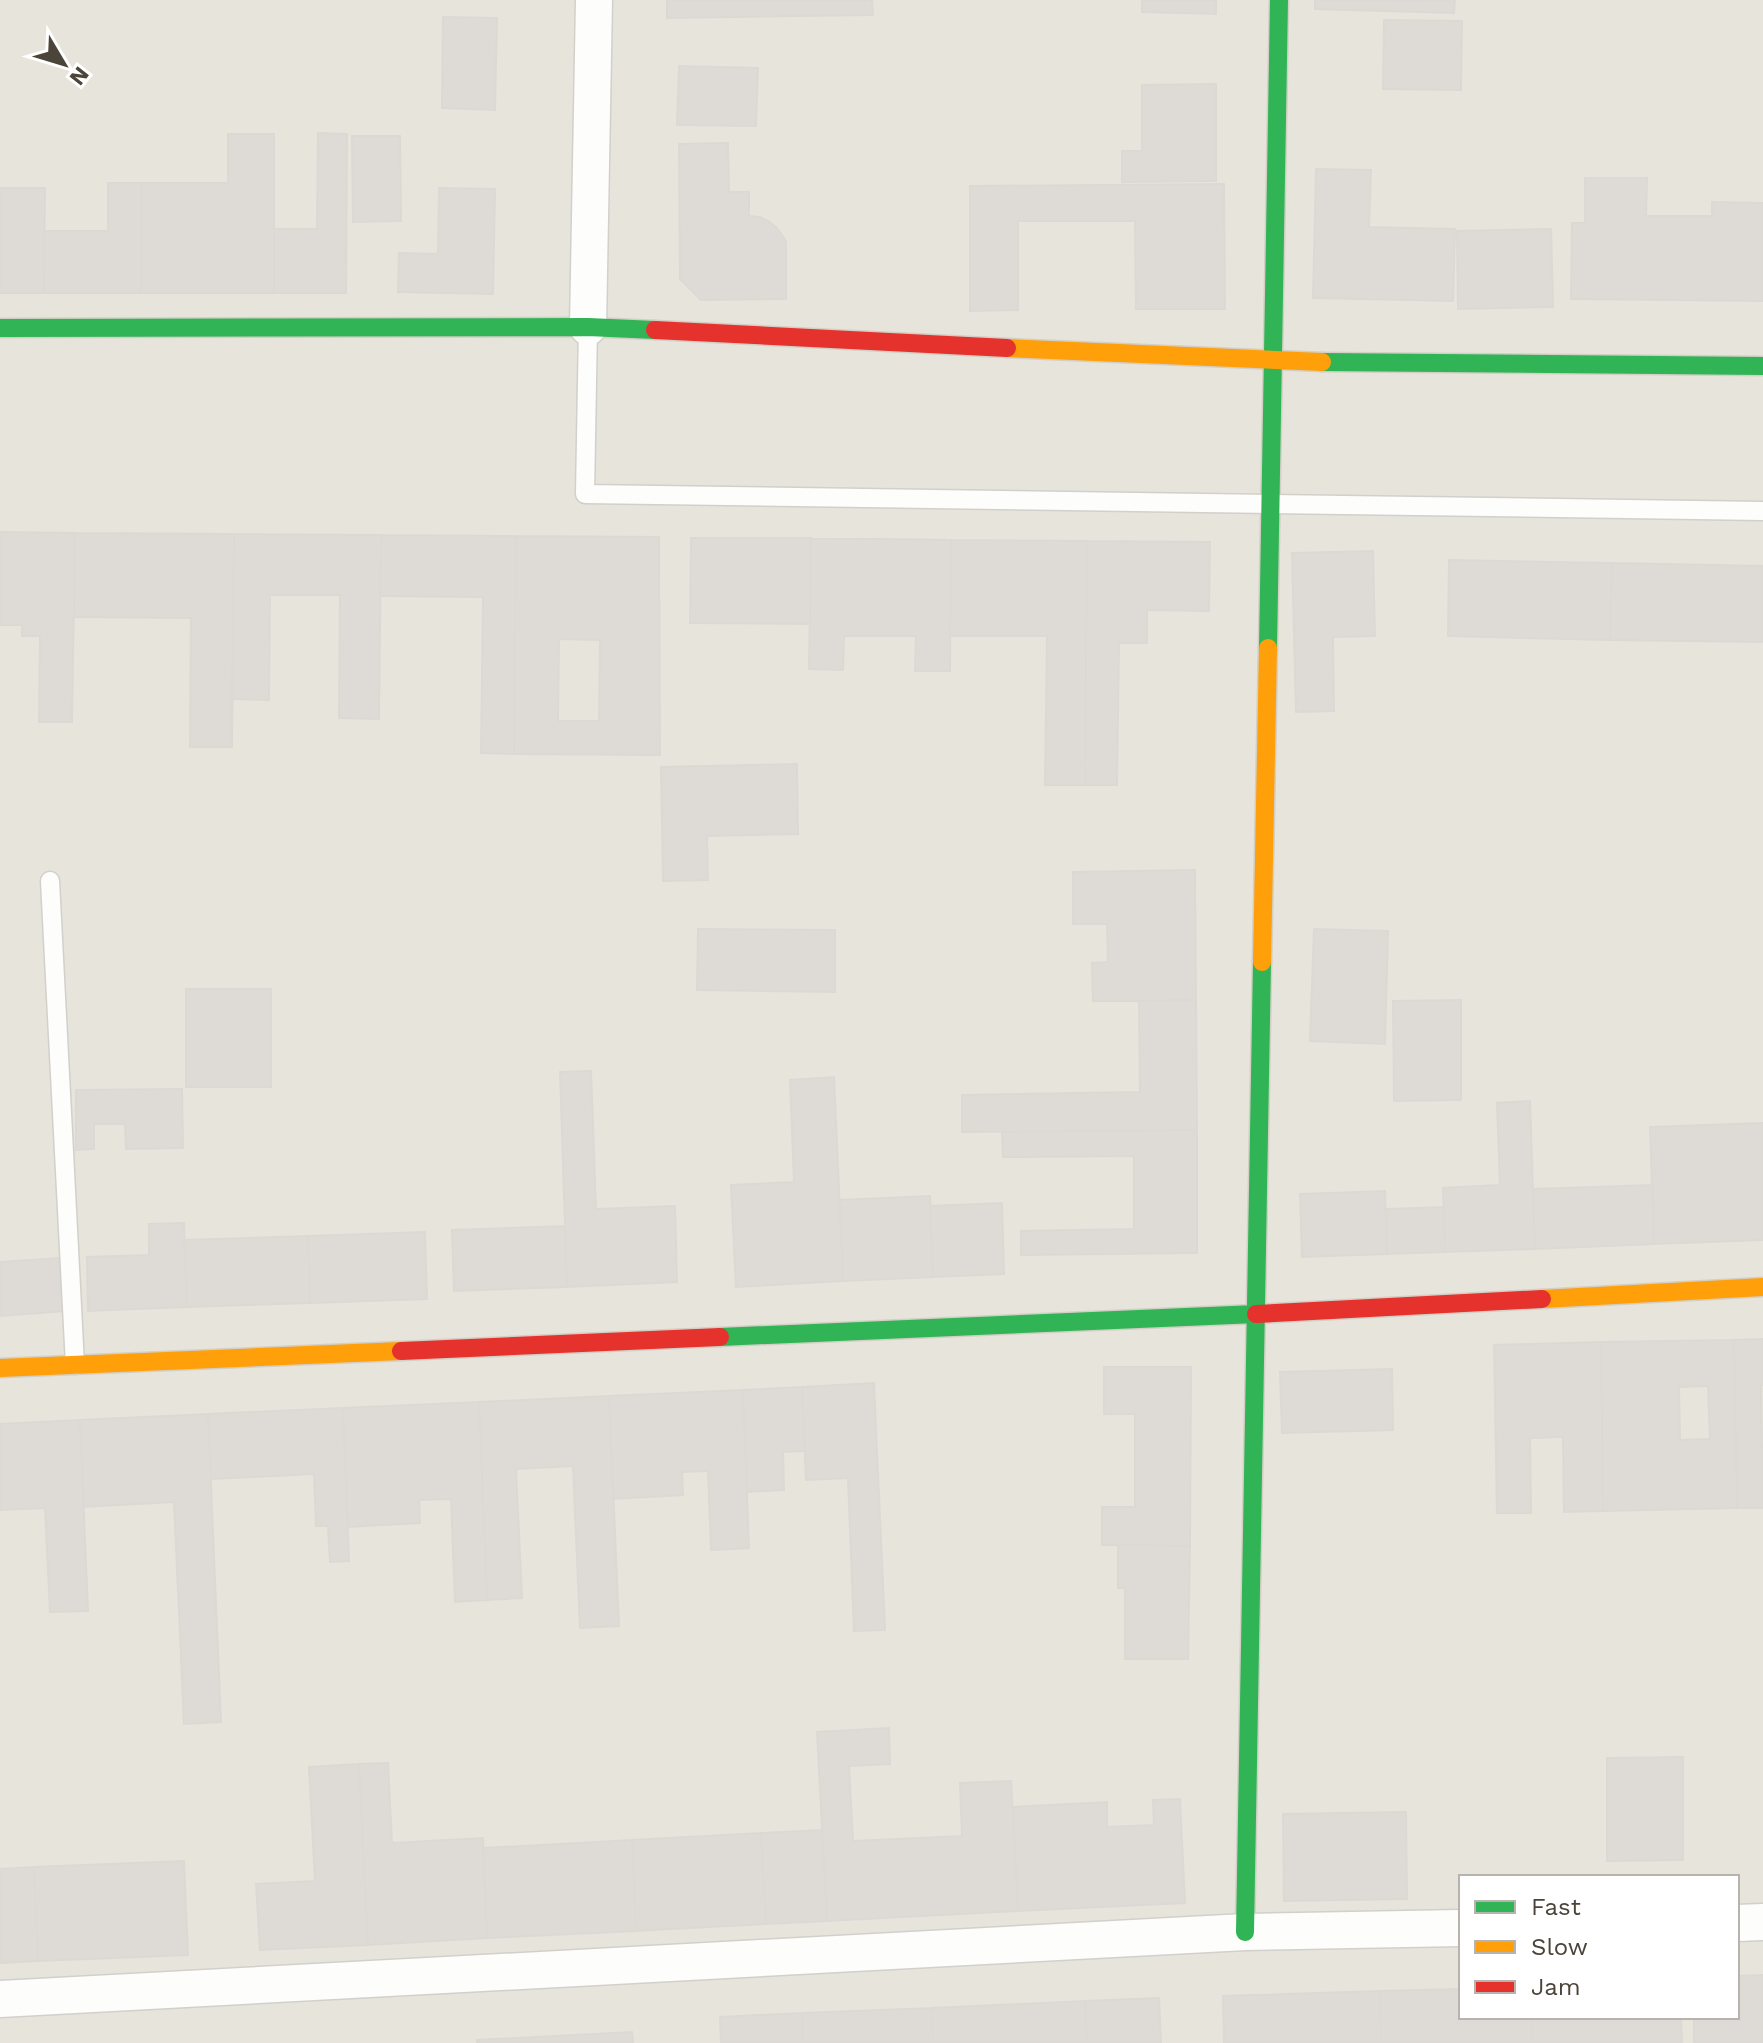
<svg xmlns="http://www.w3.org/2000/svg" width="1763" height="2043" font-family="'Work Sans',sans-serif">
<rect width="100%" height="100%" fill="#f4f2ee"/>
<path fill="#e7e4dc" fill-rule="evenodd" d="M0,0h1763v2043h-1763zM1461,1877h276v140h-276z"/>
<path fill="#dedbd6" stroke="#dcd9d4" stroke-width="2" fill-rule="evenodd" d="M667,0h205l1,15 -206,3z
M1142,0h74v14l-74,-2z
M1315,0h140l-1,13 -139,-4z
M443,17l54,1 -2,92 -53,-2z
M1384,20l78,1 -1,69 -78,-1z
M679,66l79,2 -2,58 -79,-1z
M1216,84v97l-94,1v-31h20v-66z
M318,133l29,1 -1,159h-72v-64h43z
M228,134h46v159h-133v-110h87z
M352,136h48l1,85 -48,1z
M728,143l1,49h20v24l11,1 8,4 9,7 9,13v58l-85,1 -21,-21 -1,-135z
M1316,169l55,1 -2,57 86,2 -2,72 -140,-3z
M1585,178h62l-1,38h66v-14l51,1v98l-192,-2 1,-76h13z
M108,183h33v110h-97v-62h64z
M1224,184l1,125h-89l-1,-88h-117v89l-48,1v-125z
M0,188h45l-1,105h-44z
M439,188l56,1 -2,105 -95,-2 1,-39 39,1z
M1551,229l2,78 -95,2 -1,-78z
M0,532l75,1 -3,189h-33l1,-86h-18v-11h-22z
M75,533l159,1 -2,213h-42l1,-129 -117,-1z
M234,534l147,1 -2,184 -40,-1 1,-123h-70l-1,105 -37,-1z
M381,535l135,1 -2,218 -33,-1 2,-156 -103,-1z
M516,536l143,1 1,218 -146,-1zM559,639l41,1 -1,81h-41z
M691,538h120l-1,86 -120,-1z
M811,538l140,2 -1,131h-35l1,-35h-72l-1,34 -34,-1z
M951,540l136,1 -2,244h-40l2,-149h-97z
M1087,541l123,1 -1,69 -62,-1v33h-28l-2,142h-32z
M1373,551l2,85 -42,1 1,74 -38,1 -4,-159z
M1449,560l163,3 -2,77 -162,-4z
M1612,563l151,3v76l-153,-2z
M797,764l1,70 -91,2 1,44 -45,1 -2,-114z
M1195,870l1,130 -103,1 -1,-38 16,-1 -1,-38h-34v-52z
M698,929l137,1v62l-138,-2z
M1314,929l74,2 -3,113 -75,-3z
M186,989h85v98h-85z
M1196,1000l1,130 -235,2v-37l178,-3 -1,-91z
M1461,1000v100l-67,1 -1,-100z
M591,1071l5,138 79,-3 2,76 -110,5 -7,-215z
M834,1077l9,204 -107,6 -5,-102 63,-3 -4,-102z
M182,1089l1,59 -57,1 -1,-25h-31v25l-18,1v-60z
M1530,1101l5,148 -90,3 -2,-64 57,-3 -3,-82z
M1763,1123v117l-109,4 -4,-117z
M1197,1130v123l-176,2v-24l113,-2v-73l-131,1 -1,-25z
M1653,1185l1,59 -119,5 -2,-60z
M1385,1191l2,63 -85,3 -2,-63z
M930,1196l3,81 -90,4 -3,-81z
M1002,1203l2,71 -71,3 -3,-71z
M1444,1207l1,45 -58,2 -1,-45z
M184,1223l3,84 -99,4 -1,-54 62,-2v-31z
M565,1226l2,61 -113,4 -2,-61z
M425,1232l2,67 -117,4 -2,-67z
M308,1236l2,67 -123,4 -3,-67z
M61,1258l4,53 -65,5v-54z
M1763,1339v46h-2l2,123h-26l-3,-168z
M1734,1340l3,168 -134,3 -2,-169zM1708,1386l2,53 -30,1 -1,-53z
M1601,1342l2,169 -39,1 -1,-75 -33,1 1,75h-34l-3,-168z
M1104,1367h87l-1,179 -88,-1v-38h33v-93h-31z
M1392,1369l1,61 -111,3 -2,-61z
M874,1383l11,247 -31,1 -6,-153 -42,2 -4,-93z
M802,1387l3,64 -22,1 1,38 -37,2 -4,-102z
M743,1390l6,158 -38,2 -3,-79 -26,1 1,23 -70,4 -4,-103z
M609,1396l10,230 -39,2 -7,-162 -57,3 6,129 -35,2 -8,-198z
M479,1402l8,198 -32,2 -4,-103 -32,1 1,23 -72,4 -5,-119z
M343,1408l6,153 -19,1 -2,-36h-12l-2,-52 -103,5 -3,-65z
M208,1414l13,308 -37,2 -10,-222 -90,5 -4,-87z
M80,1420l8,191 -38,1 -5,-104 -45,2v-86z
M1118,1545l72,1 -2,113h-63v-71h-7z
M889,1728l1,36 -41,2 4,75 109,-5 -2,-53 51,-2 7,130 -191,10 -10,-189z
M1683,1757v103l-76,1v-103z
M388,1763l4,80 91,-5 4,100 -119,7 -9,-181z
M359,1764l9,181 -108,5 -4,-66 59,-3 -6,-114z
M1180,1799l5,104 -167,8 -5,-104 94,-5v25l47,-2 -1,-25z
M1406,1812l1,87 -123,2 -1,-87z
M822,1830l5,91 -61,3 -5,-91z
M761,1833l5,91 -130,7 -4,-91z
M632,1840l4,91 -149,7 -4,-90z
M184,1861l4,94 -150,6 -4,-94z
M34,1867l4,94 -38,2v-94z
M1763,1975v68h-69v-26h43v-41z
M1461,1989v28h70l1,26h-151l-1,-52z
M1380,1991l1,52h-157l-1,-47z
M1159,1998l2,45h-74l-2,-42z
M1085,2001l2,42h-154l-1,-35z
M932,2008l1,35h-130l-1,-30z
M802,2013l1,30h-82l-1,-26z
M1531,2017h150l1,26h-150z
M632,2032l1,11h-156v-3z"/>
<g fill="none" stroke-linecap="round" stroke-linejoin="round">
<defs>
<path id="lane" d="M588,327l-3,167 1178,17
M50,881l25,484"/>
<path id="street" d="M588,327l6,-327
M1737,1923l26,-1
M0,1999l1245,-67 216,-4"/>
<path id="fast" d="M0,328l588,-1 67,3
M1322,362l441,4
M1268,648l11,-648
M720,1337l536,-23
M1245,1932l17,-970"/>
<path id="slow" d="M1007,348l315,14
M1262,962l6,-314
M1542,1299l221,-12
M0,1368l401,-17"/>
<path id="jam" d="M655,330l352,18
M1256,1314l286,-15
M401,1351l319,-14"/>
</defs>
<use href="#lane" stroke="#d2d0cb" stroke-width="21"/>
<use href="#street" stroke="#d2d0cb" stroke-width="39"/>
<use href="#fast" stroke="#d3cfc5" stroke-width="21"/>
<use href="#slow" stroke="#d3cfc5" stroke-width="21"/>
<use href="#jam" stroke="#d3cfc5" stroke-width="21"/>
<use href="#lane" stroke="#fdfdfc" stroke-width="18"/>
<use href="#street" stroke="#fdfdfc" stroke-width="36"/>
<use href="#fast" stroke="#30b455" stroke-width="18"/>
<use href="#slow" stroke="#ff9f0a" stroke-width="18"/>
<use href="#jam" stroke="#e5322d" stroke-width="18"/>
</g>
<rect x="1459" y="1875" width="280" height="144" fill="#ffffff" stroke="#b7b4b0" stroke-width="2"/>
<rect x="1475" y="1901" width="40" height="12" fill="#30b455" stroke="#b7b4b0" stroke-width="2"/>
<text x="1531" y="1915" font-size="24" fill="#4b4439">Fast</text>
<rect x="1475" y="1941" width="40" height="12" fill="#ff9f0a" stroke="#b7b4b0" stroke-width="2"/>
<text x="1531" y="1955" font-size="24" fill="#4b4439">Slow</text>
<rect x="1475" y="1981" width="40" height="12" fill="#e5322d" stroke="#b7b4b0" stroke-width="2"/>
<text x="1531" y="1995" font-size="24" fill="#4b4439">Jam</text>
<g transform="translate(64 64) rotate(128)" stroke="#ffffff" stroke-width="6" paint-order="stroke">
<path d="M0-6L14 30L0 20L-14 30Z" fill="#4b4439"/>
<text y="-12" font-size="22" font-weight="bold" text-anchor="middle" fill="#4b4439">N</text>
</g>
</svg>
